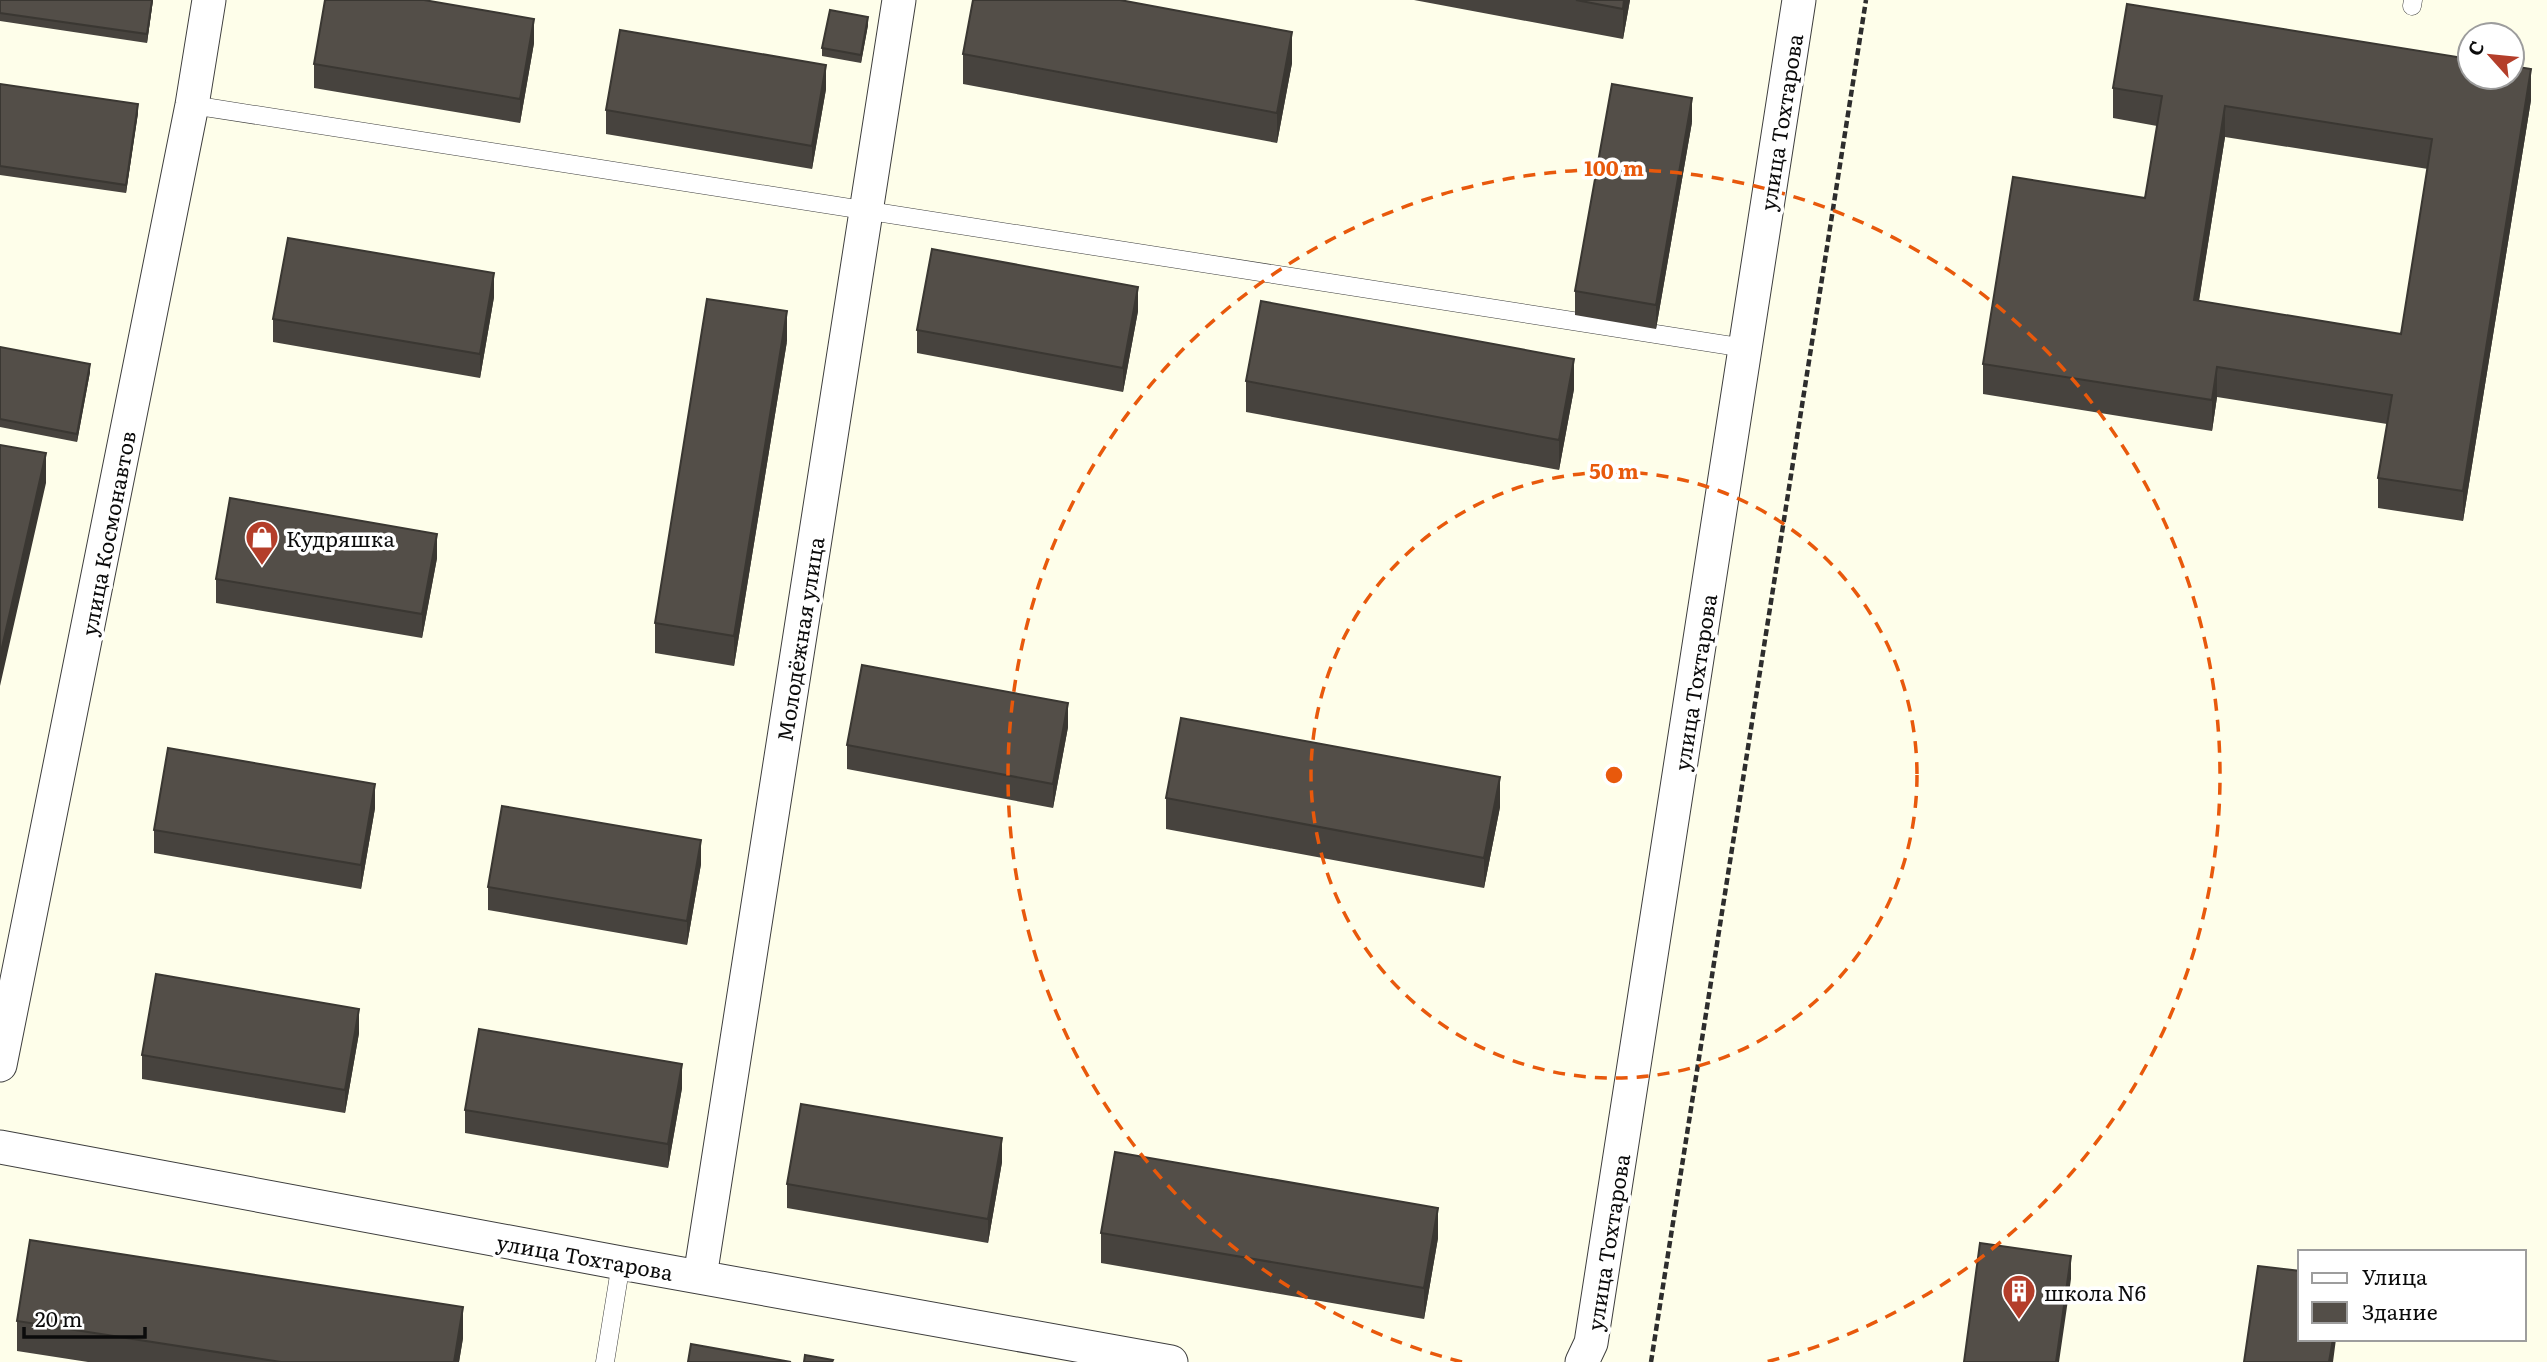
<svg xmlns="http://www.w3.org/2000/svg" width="2547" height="1362" font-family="Literata,serif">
<rect width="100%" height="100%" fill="#fefeea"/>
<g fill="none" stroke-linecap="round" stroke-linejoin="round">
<defs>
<path id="service" d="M2412,6l1,-6
M192,105l1553,243
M605,1362l16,-99"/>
<path id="minor" d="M0,1065l192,-960 17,-105
M0,1147l621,116 550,99
M700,1277l199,-1277
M1582,1362l9,-19 208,-1343"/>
</defs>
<use href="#service" stroke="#3e3e3e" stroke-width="19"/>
<use href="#minor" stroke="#3e3e3e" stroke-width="35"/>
<path stroke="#2d2d2d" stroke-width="4.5" stroke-dasharray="7 3.5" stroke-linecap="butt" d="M1651,1362l215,-1362"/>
<use href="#service" stroke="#fff" stroke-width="18"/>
<use href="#minor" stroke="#fff" stroke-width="33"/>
</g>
<path fill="#47433e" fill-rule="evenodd" d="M0,0h153l-6,43 -147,-22z
M1414,0h216l-7,39z
M868,25l-7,38 -39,-7v-8z
M534,43l-14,80 -206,-35v-24z
M963,54l329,9 -15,80 -314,-59z
M0,84l138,29 -12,80 -126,-18z
M2113,88l418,12 -68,421 -85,-13v-30l9,-54 -170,-27 -5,34 -229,-37v-30l162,-166 12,-72 -44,-8zM2225,137l203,32 -27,165 -202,-33z
M826,89l-14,80 -206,-35v-24z
M1692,122l-36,207 -81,-14v-24z
M494,297l-14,81 -207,-36v-23z
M1138,311l-15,81 -206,-39v-23z
M787,341l-53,325 -79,-13v-30z
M0,347l90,25 -13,70 -77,-15z
M1246,381l328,8 -15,81 -313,-58z
M437,558l-15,80 -206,-35v-24z
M1068,727l-15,81 -206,-39v-24z
M1166,798l334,9 -16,81 -318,-59z
M375,808l-14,81 -207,-36v-23z
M701,864l-14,81 -199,-35v-23z
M359,1033l-14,80 -203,-34v-24z
M682,1088l-14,80 -203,-35v-23z
M1002,1162l-14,81 -201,-35v-24z
M1101,1233l337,5 -14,81 -323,-56z
M17,1321l446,17 -4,24h-371l-71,-11z"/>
<path fill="#3a3732" d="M152,0h1l-6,43v-9z
M1624,0h6l-7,39v-30z
M868,17v8l-7,38v-8z
M534,19v24l-14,80v-24z
M1292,32v31l-15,80v-30z
M826,65v24l-14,80v-23z
M2531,69v31l-68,421v-30z
M1692,98v24l-36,207v-24z
M138,104v9l-12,80v-8z
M2225,106v31l-31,194v-31z
M494,273v24l-14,81v-24z
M1138,287v24l-15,81v-24z
M787,311v30l-53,325v-30z
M1574,359v30l-15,81v-30z
M90,364v8l-13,70v-8z
M2217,367v30l-5,34v-31z
M46,453v30l-46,203v-30z
M437,534v24l-15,80v-24z
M1068,703v24l-15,81v-24z
M1500,777v30l-16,81v-30z
M375,784v24l-14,81v-24z
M701,840v24l-14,81v-24z
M359,1009v24l-14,80v-23z
M682,1064v24l-14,80v-24z
M1002,1138v24l-14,81v-24z
M1438,1208v30l-14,81v-31z
M2071,1256v23l-12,83h-3z
M463,1307v31l-4,24h-5z
M2333,1339h3l-3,23h-4z"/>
<path fill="#534e48" stroke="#3a3732" stroke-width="2" fill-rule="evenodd" d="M0,0h152l-5,34 -147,-21z
M325,0h99l110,19 -14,80 -206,-35z
M973,0h147l172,32 -15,81 -314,-59z
M1576,0h48l-1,9z
M2127,4l343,55v18h42v-11l19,3 -68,422 -85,-13 14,-83 -175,-28 -5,33 -229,-36 30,-187 132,21 17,-102 -49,-8zM2225,106l207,33 -31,195 -207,-34z
M830,10l38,7 -7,38 -39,-7z
M620,30l206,35 -14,81 -206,-36z
M0,84l138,20 -12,81 -126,-19z
M1612,84l80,14 -36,207 -81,-14z
M288,238l206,35 -14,81 -207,-35z
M932,249l206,38 -15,81 -206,-38z
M707,299l80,12 -53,325 -79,-13z
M1261,301l313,58 -15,81 -313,-59z
M0,347l90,17 -13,70 -77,-15z
M0,445l46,8 -46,203z
M230,498l207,36 -15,80 -206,-35z
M862,665l206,38 -15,81 -206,-39z
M1181,718l319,59 -16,81 -318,-60z
M168,748l207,36 -14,81 -207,-35z
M502,806l199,34 -14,81 -199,-34z
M156,974l203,35 -14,81 -203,-35z
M479,1029l203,35 -14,80 -203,-34z
M801,1104l201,34 -14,81 -201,-35z
M1115,1152l323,56 -14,80 -323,-55z
M30,1240l433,67 -9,55h-173l-264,-41z
M1980,1243l91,13 -15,106h-92z
M2258,1266l42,5v68h33l-4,23h-85z
M691,1344l100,18h-103z
M805,1355l28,5 -1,2h-28z"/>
<g fill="none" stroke="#e8590c" stroke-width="3.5" stroke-dasharray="12 9">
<circle cx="1614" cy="775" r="303"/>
<path d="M1462 1362A606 606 0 1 1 1766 1362"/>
</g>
<defs>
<symbol id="shop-pin" viewBox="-11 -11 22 30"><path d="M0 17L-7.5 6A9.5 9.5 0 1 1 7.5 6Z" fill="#b43e2a" stroke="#fff"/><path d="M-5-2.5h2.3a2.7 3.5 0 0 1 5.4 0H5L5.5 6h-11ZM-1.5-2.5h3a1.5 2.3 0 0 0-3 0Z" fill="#fff"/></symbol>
<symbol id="building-pin" viewBox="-11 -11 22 30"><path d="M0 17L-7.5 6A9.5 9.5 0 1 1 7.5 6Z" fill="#b43e2a" stroke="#fff"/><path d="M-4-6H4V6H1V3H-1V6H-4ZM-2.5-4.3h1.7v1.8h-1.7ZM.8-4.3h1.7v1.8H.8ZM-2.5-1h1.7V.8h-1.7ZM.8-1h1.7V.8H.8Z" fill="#fff"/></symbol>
</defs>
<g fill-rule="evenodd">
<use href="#shop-pin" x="243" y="518" width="38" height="52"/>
<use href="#building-pin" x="2000" y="1272" width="38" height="52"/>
</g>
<g text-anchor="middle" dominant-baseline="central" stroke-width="7" stroke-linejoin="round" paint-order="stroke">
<g font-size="21" fill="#0b0b0b" stroke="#fff">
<text transform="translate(1780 122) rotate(-81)">улица Тохтарова</text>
<text transform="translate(107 533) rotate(-79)">улица Космонавтов</text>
<text transform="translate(799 639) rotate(-81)">Молодёжная улица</text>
<text transform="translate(1694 682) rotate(-81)">улица Тохтарова</text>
<text transform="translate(1607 1242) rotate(-81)">улица Тохтарова</text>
<text transform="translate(585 1256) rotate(10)">улица Тохтарова</text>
</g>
<g font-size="21" fill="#0b0b0b" stroke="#fff" text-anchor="start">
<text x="286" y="537">Кудряшка</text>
<text x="2044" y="1291">школа N6</text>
</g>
</g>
<circle cx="1614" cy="775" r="10" fill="#e8590c" stroke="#fff" stroke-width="3.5"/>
<g font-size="21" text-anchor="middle" font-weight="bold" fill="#e8590c" stroke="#fff" stroke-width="7" stroke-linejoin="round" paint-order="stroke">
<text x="1614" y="176">100 m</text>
<text x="1614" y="479">50 m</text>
</g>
<rect x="2298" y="1250" width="228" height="91" fill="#ffffff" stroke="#9d9d9d" stroke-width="2"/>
<rect x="2312" y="1273" width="35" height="10" fill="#ffffff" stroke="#9d9d9d" stroke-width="2"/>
<text x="2362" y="1285" font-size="21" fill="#0b0b0b">Улица</text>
<rect x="2312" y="1302" width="35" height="21" fill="#534e48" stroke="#9d9d9d" stroke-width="2"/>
<text x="2362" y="1320" font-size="21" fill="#0b0b0b">Здание</text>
<g transform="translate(2491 56) rotate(297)"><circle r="33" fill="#ffffff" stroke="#9d9d9d" stroke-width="2"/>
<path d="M0-5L12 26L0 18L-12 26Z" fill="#b43e2a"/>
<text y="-10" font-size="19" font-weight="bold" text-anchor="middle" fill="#0b0b0b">С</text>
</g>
<path d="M24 1327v10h121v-10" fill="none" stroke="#0b0b0b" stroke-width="3.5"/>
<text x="35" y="1327" font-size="21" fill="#0b0b0b" stroke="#ffffff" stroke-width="5" paint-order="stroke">20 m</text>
</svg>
